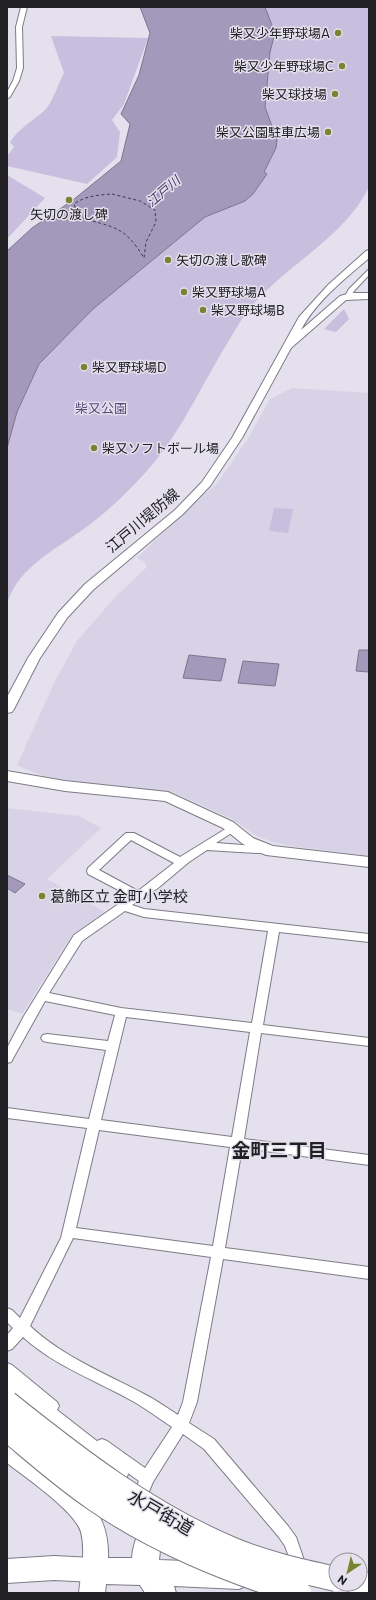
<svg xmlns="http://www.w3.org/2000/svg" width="376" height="1600" font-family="Commissioner,'Noto Sans JP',sans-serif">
<rect width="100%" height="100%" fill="#e4e0ed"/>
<path fill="#d8d2e6" d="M292,388l77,5v463l-72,-9 -25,-5 -17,-7 -23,-16 -59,-27 -104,-11 -29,-6 -23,-10 37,-82 23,-42 38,-44 32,-30 -2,-5 -8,-4 63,-61 16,-12 33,-48 21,-38z
M7,808l72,8 22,12 -54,51 58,33 -33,23 -50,79 -15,-5z"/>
<path fill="#c8bfdf" d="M265,7h104v180c-25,51 -82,77 -118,120 -9,10 -16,24 -23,35 -27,44 -48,93 -83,131 -18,20 -38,39 -60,55 -23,17 -54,33 -70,58 -3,4 -5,11 -8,16v-154l10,-36 22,-48 54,-55 112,-92 40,-16 8,-7 11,-16v-6l12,-24 -11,-41 5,-55 5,-19z
M51,36l97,2 -24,66 -12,16 8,12 -3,25 -30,27 -80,-18v-10l7,-9 -4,-5c10,-15 23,-21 35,-32 7,-7 14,-27 19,-37z
M7,175l38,23 -38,41z
M344,309l5,10 -13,13 -12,-3z
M274,508l19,1 -5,24 -19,-2z"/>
<path fill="#a39abb" stroke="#7c758e" d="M140,7h125l10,26 -5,19 -5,55 12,33 -1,8 -12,24 3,2 -14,20 -8,7 -40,16 -112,92 -54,55 -22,48 -10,36v-197l25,-23 41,-28 48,-39 9,-37 -9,-10 18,-39 11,-42z
M359,650h10v22l-13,-1z
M189,655l37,4 -5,22 -38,-3z
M243,661l36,3 -4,22 -37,-3z
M7,875l18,9 -10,9 -8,-5z"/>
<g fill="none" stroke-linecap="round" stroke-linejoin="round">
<path stroke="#433361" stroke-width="1" stroke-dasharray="3 2.5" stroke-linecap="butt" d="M112,194l28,7 15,9 1,12 -10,20 -2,16c-20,-33 -30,-30 -65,-41l-5,-13c11,-8 24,-9 38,-10z"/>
<defs>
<path id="street" d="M21,7h6l-5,20 1,41 -4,13 -9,16 -3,2v-7l6,-11 4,-13 -1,-41z
M369,269v6l-15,16 -4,6h-4l-1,-1 4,-7z
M232,825l4,1 1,2 -1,2 -20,13 55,4 4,1 1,3 -1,3 -68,-4 -18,12 -31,26 -26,17 12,4 225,25v8l-90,-10 -16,93 106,13v8l-108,-13 -17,106 125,16v10l-127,-17 -17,100 144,19v12l-146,-20 -26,143 -8,21 25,16 74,87 8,11 9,26 -2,5 -5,2 -5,-2 -8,-22 -7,-10 -74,-87 -21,-15 -30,48 -6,14 -5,2 -5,-2 -2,-5 4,-10 -42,-30 -2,-5 2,-5 5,-2 5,2 38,27 27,-41c-12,-8 -23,-16 -36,-24 -38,-22 -80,-36 -113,-66l-11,12 -5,2v-16l6,-7 -6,-6v-14l5,2 8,8 41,-80 26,-110 -80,-10v-10l82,11 17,-69 -59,-8 -4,-1 -2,-3 2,-3 4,-1 61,7 7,-26 -70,-14 -34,61 -4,1v-15l17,-32 50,-81 56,-39 -42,-22 -1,-3 1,-3 38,-35h8l46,24zM131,840l43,23 -36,28 -39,-21zM125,911l19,6 124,14 -16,92 -131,-15 -72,-15 33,-52zM126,1017l124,15 -18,105 -131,-17zM99,1130l131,17 -17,99 -137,-18zM73,1238l138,19 -28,145 -5,13c-11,-7 -22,-15 -34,-21 -39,-21 -81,-37 -114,-68z
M7,1363l5,2 45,37 2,4 -2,4 -5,2 -5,-2 -40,-33z"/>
<path id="secondary" d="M369,250v8c-24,21 -53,43 -68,72l39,-34 11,-3h18v6l-23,1 -55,48 -49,90 -32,48 -27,28 -90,76 -26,28 -27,40 -26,51 -2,3 -5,1v-16l21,-39 30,-45 27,-29 90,-74 27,-28 30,-44 67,-121 29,-32 38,-34z
M7,771l58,10 103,11 65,30 20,16 20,8 96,11v10l-103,-12 -23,-11 -20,-16 -58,-27 -100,-10 -58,-10z"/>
<path id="primary" d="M54,1556l40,2 8,4 4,8 -4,8 -8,4 -40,-2 -47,3v-24z"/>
<path id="highway" d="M7,1375l9,3 109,85 4,9 -4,9 -9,3 -9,-3 -100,-80z
M7,1436c13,5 24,15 36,24 35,26 67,49 65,98h24c1,-16 8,-30 16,-45l9,-4 9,4 4,9 -9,19 -2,19 80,3 9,4 4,9 -4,9 -9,4 -65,-3 2,7h-31l-5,-8 -34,-1 -1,9h-26c2,-19 7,-42 2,-61 -6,-21 -56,-55 -74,-69z
M360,1571l9,2v20h-20l-3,-9h14z"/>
</defs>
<use href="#street" stroke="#7e7b86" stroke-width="2"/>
<use href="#secondary" stroke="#7e7b86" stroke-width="2"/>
<use href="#primary" stroke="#7e7b86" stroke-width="2"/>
<use href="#highway" stroke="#7e7b86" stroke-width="2"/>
<use href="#street" fill="#fff" fill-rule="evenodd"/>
<use href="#secondary" fill="#fff" fill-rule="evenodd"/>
<use href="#primary" fill="#fff" fill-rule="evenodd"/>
<use href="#highway" fill="#fff" fill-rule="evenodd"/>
<defs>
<path id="highway-bridge" d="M7,1403c70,56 141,111 224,146 33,14 69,22 105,30
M7,1429c29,24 57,49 88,70 62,43 133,71 204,94"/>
</defs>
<use href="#highway-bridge" stroke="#7e7b86" stroke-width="26" stroke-linecap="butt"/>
<use href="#highway-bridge" stroke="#fff" stroke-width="24"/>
</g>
<g fill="#778533" stroke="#e4e0ed" stroke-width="1.5">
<circle cx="338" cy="33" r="4"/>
<circle cx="342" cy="66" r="4"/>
<circle cx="335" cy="94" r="4"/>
<circle cx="328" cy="132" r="4"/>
<circle cx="69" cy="200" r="4"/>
<circle cx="168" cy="260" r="4"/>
<circle cx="184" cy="292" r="4"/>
<circle cx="203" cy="310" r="4"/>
<circle cx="84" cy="367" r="4"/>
<circle cx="94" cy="448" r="4"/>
<circle cx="42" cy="896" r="4"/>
</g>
<g text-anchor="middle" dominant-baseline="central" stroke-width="3" stroke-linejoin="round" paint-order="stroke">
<g font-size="13" fill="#212024" stroke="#e4e0ed" text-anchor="start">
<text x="330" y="33" text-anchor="end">柴又少年野球場A</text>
<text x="334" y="66" text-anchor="end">柴又少年野球場C</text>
<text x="327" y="94" text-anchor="end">柴又球技場</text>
<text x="320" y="132" text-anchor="end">柴又公園駐車広場</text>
<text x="69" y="214" text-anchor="middle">矢切の渡し碑</text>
<text x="176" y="260">矢切の渡し歌碑</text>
<text x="192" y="292">柴又野球場A</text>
<text x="211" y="310">柴又野球場B</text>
<text x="92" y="367">柴又野球場D</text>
<text x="102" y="448">柴又ソフトボール場</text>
</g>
<g font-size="13" font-style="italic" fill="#433361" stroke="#e4e0ed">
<text transform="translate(163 191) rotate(-41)">江戸川</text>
</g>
<g font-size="13" fill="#5b4b7b" stroke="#e4e0ed">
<text x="101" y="408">柴又公園</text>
</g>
<g font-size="15" fill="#212024" stroke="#e4e0ed">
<text transform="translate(142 520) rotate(-40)">江戸川堤防線</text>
</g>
<g font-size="15" fill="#212024" stroke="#e4e0ed" text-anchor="start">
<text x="50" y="896">葛飾区立 金町小学校</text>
</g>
<g font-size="18" fill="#212024" stroke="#e4e0ed">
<text transform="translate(161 1512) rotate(30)">水戸街道</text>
</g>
<g font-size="19" font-weight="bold" fill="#212024" stroke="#e4e0ed">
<text x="279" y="1149">金町三丁目</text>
</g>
</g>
<rect width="376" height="1600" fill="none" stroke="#212024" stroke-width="16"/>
<g transform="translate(348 1572) rotate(215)"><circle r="19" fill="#e4e0ed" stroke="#96939d"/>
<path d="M0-3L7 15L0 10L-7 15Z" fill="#778533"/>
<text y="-6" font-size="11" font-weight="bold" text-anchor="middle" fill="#212024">N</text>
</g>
</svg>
